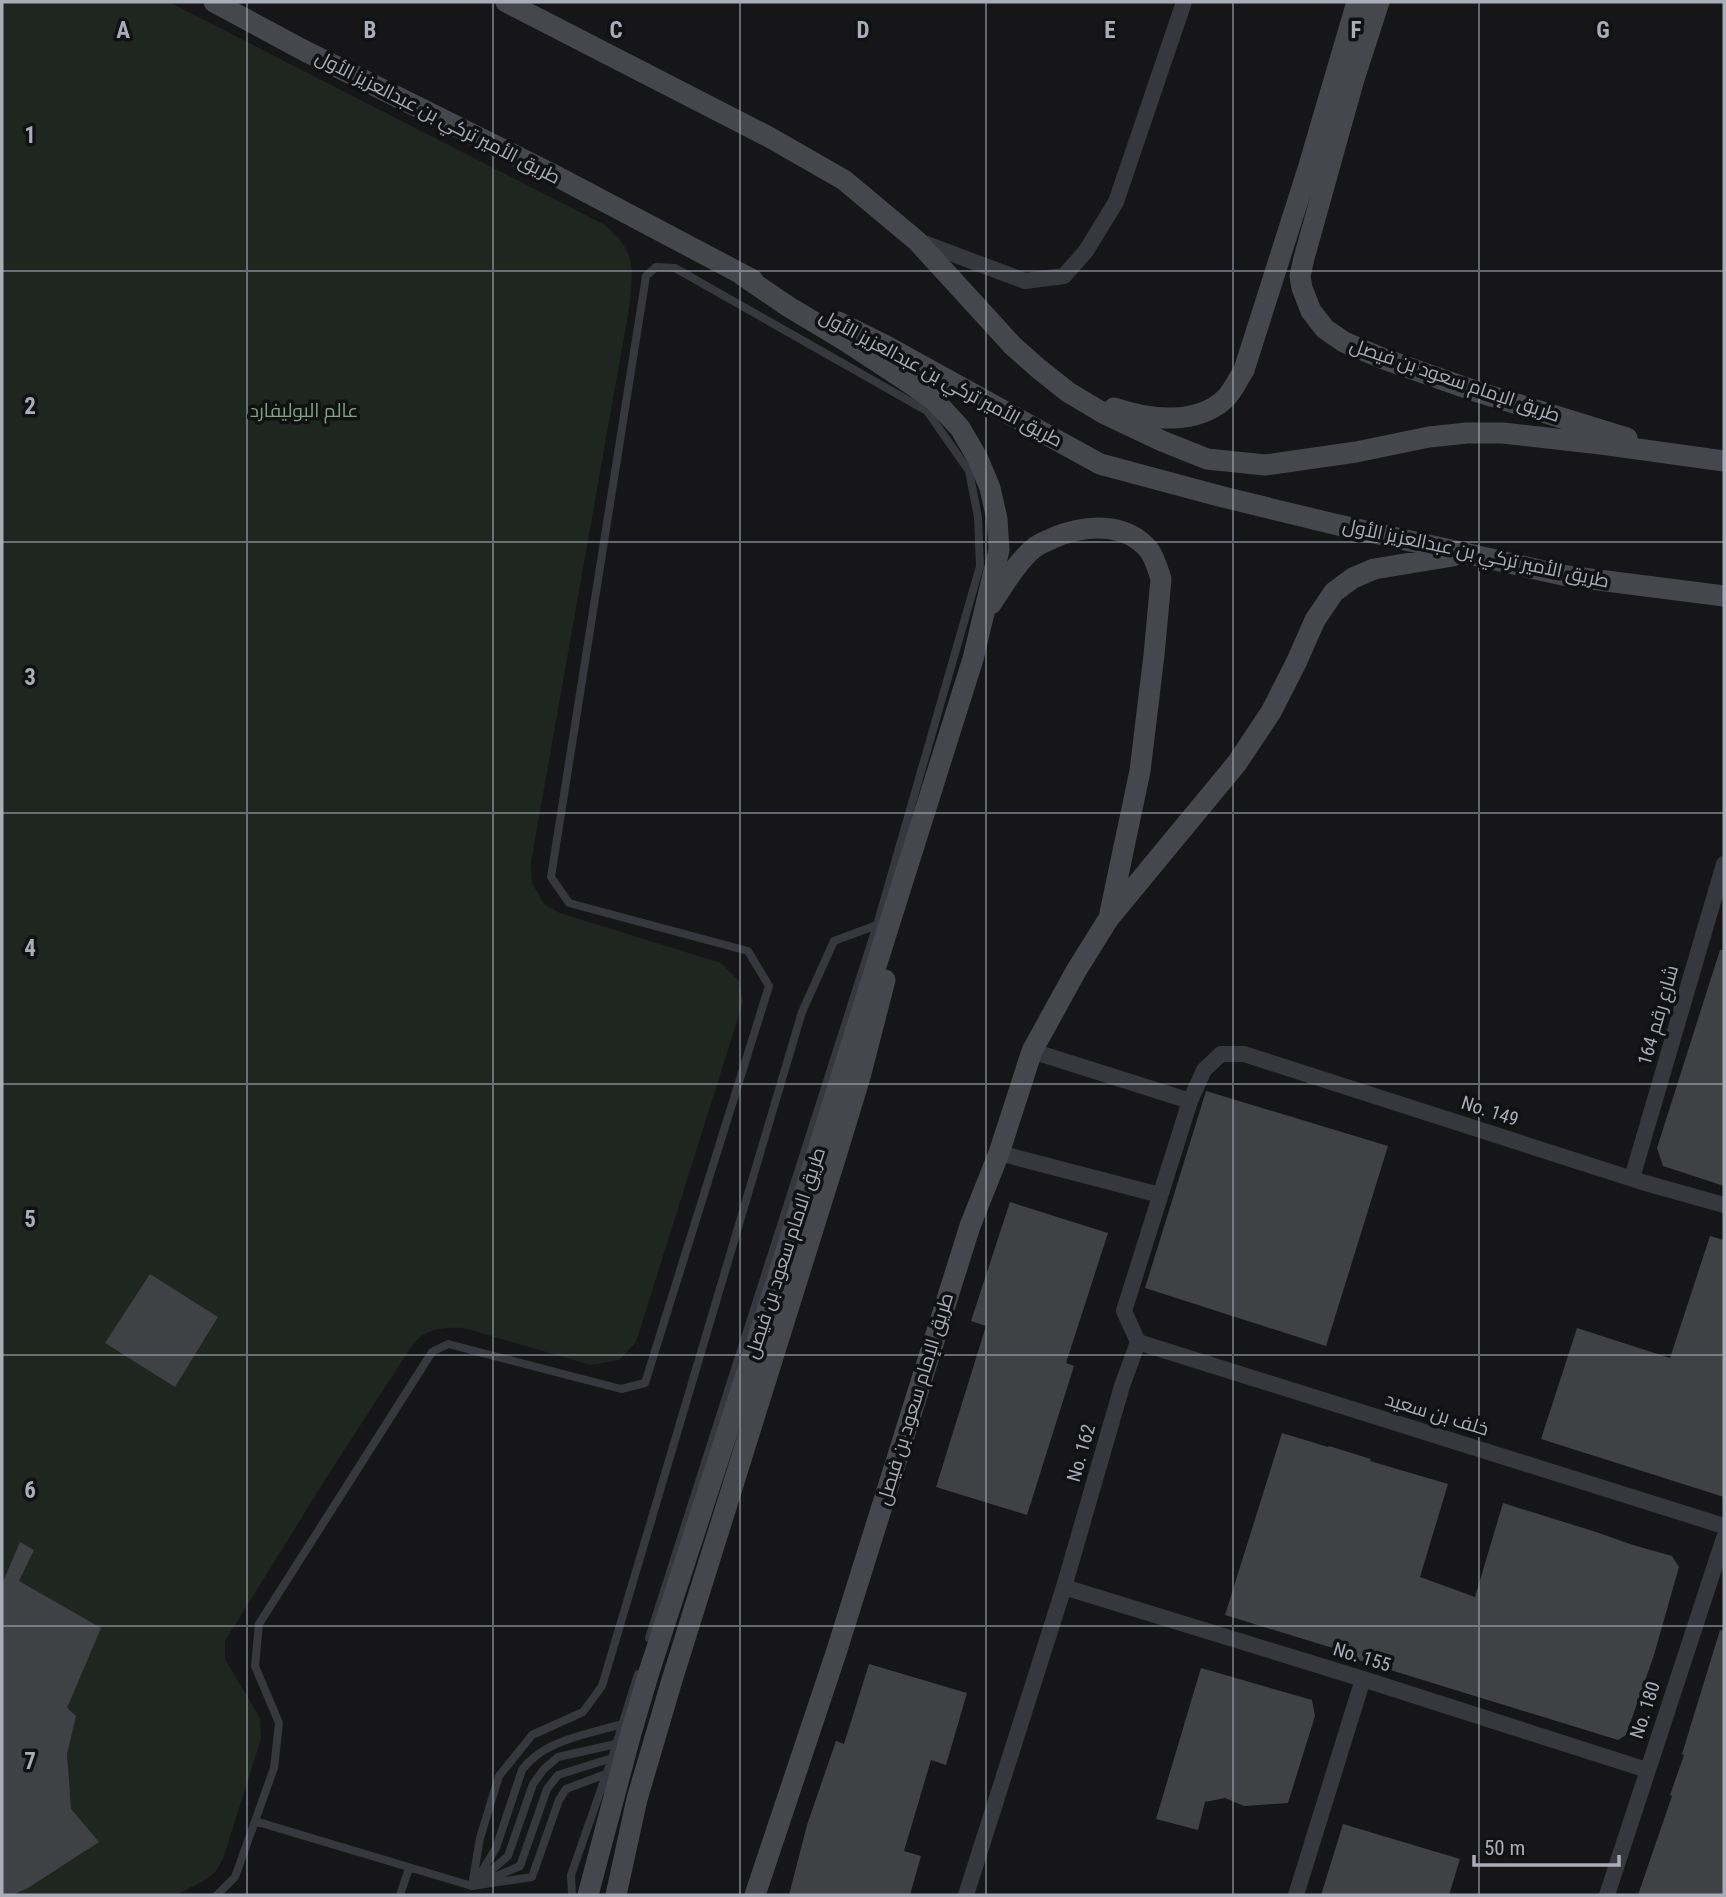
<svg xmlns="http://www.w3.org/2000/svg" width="1726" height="1897" font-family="'Roboto Condensed',Cairo,sans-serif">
<rect width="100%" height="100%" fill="#161618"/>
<path fill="#1e261f" d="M2,2h167l436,223c31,28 28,39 25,78l-99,559 1,21 12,21 16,9 161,50 18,18 4,21 -107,340 -17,18 -28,5 -127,-37c-21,-1 -37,0 -51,16l-83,128 -105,169v18l35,59 1,21 -38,120 -7,12 -9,8 -31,16h-174z"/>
<path fill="#404145" d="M1720,950h4v236l-61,-20 -6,-18z
M1206,1091l182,55 -62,200 -181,-58z
M1010,1202l98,31 -42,130 8,3 -47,149 -91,-28 50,-161 -15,-5z
M1710,1236l14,4v257l-183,-58 36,-111 93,30z
M150,1274l68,43 -43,70 -70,-44z
M1282,1433l46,14 1,-1 42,13 -1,2 78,23 -28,93 55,20 28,-94 93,29 37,13 39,11 7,11 -25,88 -28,80 -8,5 -283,-87 1,-4 -111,-34z
M20,1542l14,8 -15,31 82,47 -34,80 9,8 -9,38 4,55 28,33 -71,46 -16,7h-10v-311z
M1720,1630l4,1v264h-86l34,-99 -2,-1 14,-40 -2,-1z
M869,1664l98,29 -21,72 -15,-5 -27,91 17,5 -11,39h-121l18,-70 29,-84 8,3z
M1201,1668l111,32 3,16 -27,87 -44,3 -19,-8 -20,4 -7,28 -42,-11z
M1343,1824l117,35 -11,36h-128z"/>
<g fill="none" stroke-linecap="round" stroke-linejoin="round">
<path stroke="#37383d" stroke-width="8" d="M255,1821l217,65 60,-9 27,-77 7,-11 40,-15
M480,1880l28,-24 25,-72 11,-15 14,-12 58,-13
M476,1881l20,-33 26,-78c21,-30 67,-36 100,-46
M485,1881l35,-15 27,-77 11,-14 54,-17
M472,1886l8,-48 19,-62 33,-41 51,-23 19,-26 200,-674 32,-71 43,-16
M217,1895l18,-18 39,-109 5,-45 -24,-57 4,-42 173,-272 16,-8 173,45 24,-6 124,-397 -21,-35 -179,-48 -18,-26 95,-601 10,-9 19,1 252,143 42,60 9,46 2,49 -103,359 -228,713
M400,1895l9,-27
M572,1895l-1,-20 41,-117 26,-84"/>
<path stroke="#37383d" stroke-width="16" d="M921,242l104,39 39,-5 22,-25 30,-49 68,-200
M1032,1051l158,50
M999,1153l161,42
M1632,1178l92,-314
M1138,1342l586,184
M1064,1587l299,92 284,91
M966,1895l98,-308 58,-201 16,-44 -14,-31 66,-210 14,-31 17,-16h23l398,128 82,23
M1296,1895l67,-216
M1607,1895l117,-357"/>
<path stroke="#45474d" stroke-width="21" d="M214,2l89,48 255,127 195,103
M506,2l263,135 75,43 73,61 96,105 26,23 29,23 35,21 59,28 45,18 58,6 91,-13 73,-15 38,-4h36l98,11 123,17
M1379,2l-25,77 -50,179 -4,18 2,12 9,23 14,18 19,13 40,17 94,33 149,46
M838,322l50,25 212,117 123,33 111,27 233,52 157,20
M1114,408c35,12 83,18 112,-10 7,-7 12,-19 18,-28l64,-201 49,-167
M991,604c13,-19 25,-41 43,-56 6,-5 13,-7 19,-10 31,-13 72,-17 96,12 6,8 9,20 12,29l-7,76 -14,116 -30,142
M588,1895l43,-162 18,-61 126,-386 198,-627 26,-109 -2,-31 -7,-31 -12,-29 -18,-31 -25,-27 -27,-19 -64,-42 -55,-33 -47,-32
M616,1895l21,-96 35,-119 163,-521 25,-82 25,-97
M755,1895l81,-242 134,-427 29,-73 33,-102 44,-80 33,-53 128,-155 34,-51 25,-49 19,-43 19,-28 19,-14 21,-9 79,-13"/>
</g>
<path fill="none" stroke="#a8adb8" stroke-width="2" stroke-opacity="0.55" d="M247,2v1893M493,2v1893M740,2v1893M986,2v1893M1233,2v1893M1479,2v1893M2,271h1722M2,542h1722M2,813h1722M2,1084h1722M2,1355h1722M2,1626h1722"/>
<g text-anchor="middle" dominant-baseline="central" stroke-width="7" stroke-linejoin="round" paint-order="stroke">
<g font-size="19" fill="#a8adb8" stroke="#111113">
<text transform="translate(438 117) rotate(27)">طريق الأمير تركي بن عبدالعزيز الأول</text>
<text transform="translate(941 378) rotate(28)">طريق الأمير تركي بن عبدالعزيز الأول</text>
<text transform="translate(1455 380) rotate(19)">طريق الإمام سعود بن فيصل</text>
<text transform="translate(1476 553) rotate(12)">طريق الأمير تركي بن عبدالعزيز الأول</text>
<text transform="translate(1658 1015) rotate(-74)">شارع رقم 164</text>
<text transform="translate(1490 1111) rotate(18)">No. 149</text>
<text transform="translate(785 1253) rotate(-72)">طريق الامام سعود بن فيصل</text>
<text transform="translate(915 1399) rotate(-73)">طريق الإمام سعود بن فيصل</text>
<text transform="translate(1437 1414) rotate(17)">خلف بن سعيد</text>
<text transform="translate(1081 1453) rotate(-74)">No. 162</text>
<text transform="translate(1362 1657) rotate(17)">No. 155</text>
<text transform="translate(1645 1710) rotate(-72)">No. 180</text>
</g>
<g font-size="19" fill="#7fa381" stroke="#111113">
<text x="304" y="410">عالم البوليفارد</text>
</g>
</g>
<g font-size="23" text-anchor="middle" font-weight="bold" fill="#a8adb8" stroke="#111113" stroke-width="7" stroke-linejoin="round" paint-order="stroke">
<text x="123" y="38">A</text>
<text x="370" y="38">B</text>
<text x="616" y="38">C</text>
<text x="863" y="38">D</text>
<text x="1110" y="38">E</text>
<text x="1356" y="38">F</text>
<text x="1603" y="38">G</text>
<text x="30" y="143">1</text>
<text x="30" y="414">2</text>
<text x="30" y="685">3</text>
<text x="30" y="956">4</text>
<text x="30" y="1227">5</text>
<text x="30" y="1498">6</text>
<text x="30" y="1769">7</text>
</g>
<rect width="1726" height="1897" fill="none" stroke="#a8adb8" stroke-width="7"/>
<path d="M1474 1855v10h145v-10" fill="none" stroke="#a8adb8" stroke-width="3.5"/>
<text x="1484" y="1855" font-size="21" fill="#a8adb8" stroke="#111113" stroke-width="5" paint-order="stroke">50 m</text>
</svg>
